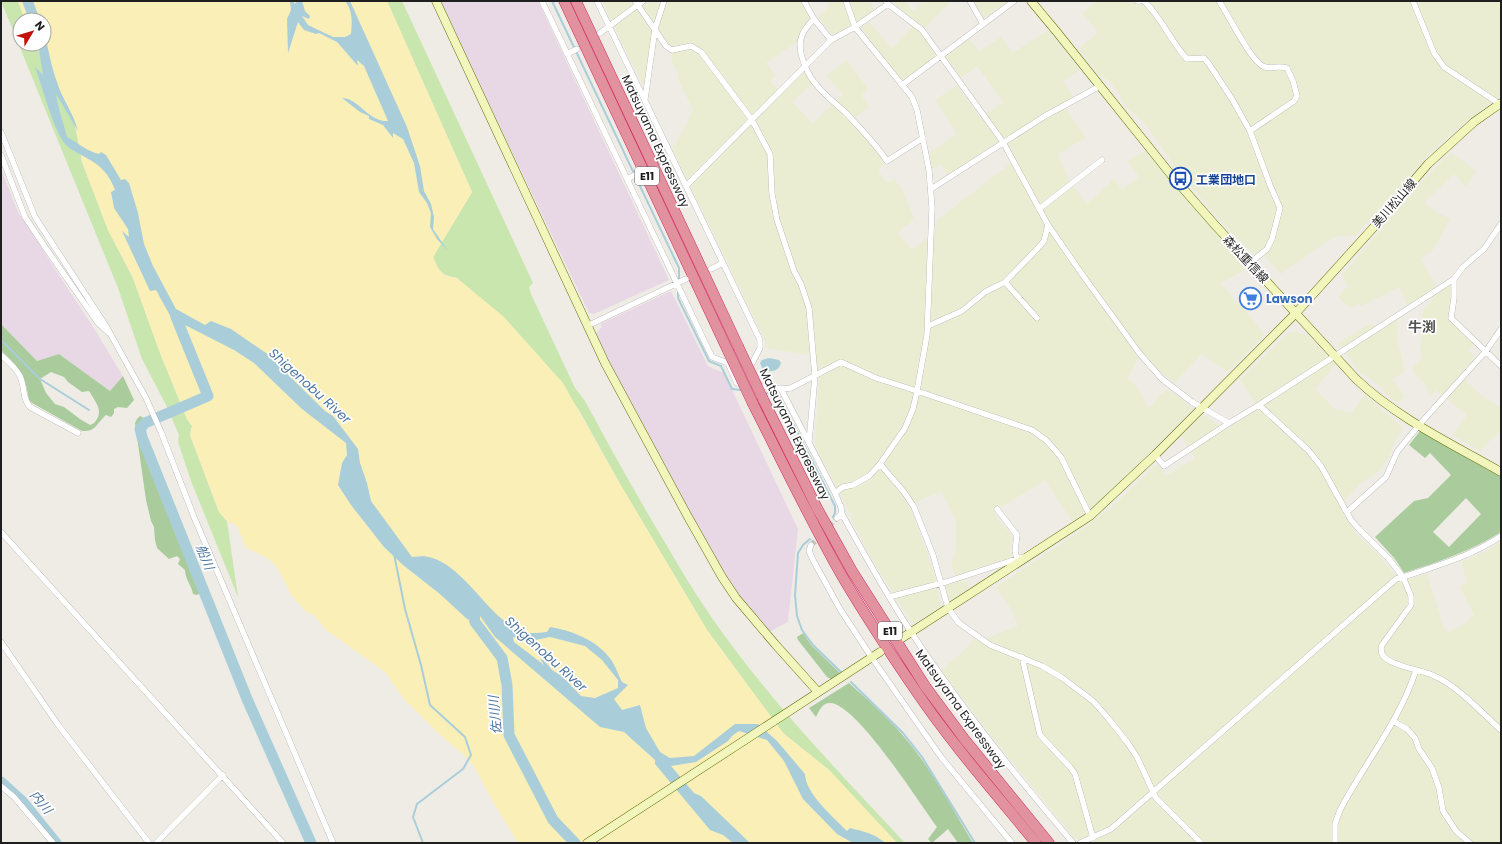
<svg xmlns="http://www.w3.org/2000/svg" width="1502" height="844" font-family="Poppins,'Noto Sans JP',sans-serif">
<rect width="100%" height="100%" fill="#efece6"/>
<path fill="#e8d8e5" d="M440,1h98l131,279 -75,34 -5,-1z
M1,169l17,43 77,118 28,46 -13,15 -51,-37 -22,7 -36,-37z
M671,291l37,75 16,7 74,156 -10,93 -19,10 -26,-31 -19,-27 -111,-203 -18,-37 7,-7 -2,-3z"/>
<path fill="#eaedd2" d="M602,1h198l10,19 -12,21 -32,22 10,12 -6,6 12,13 22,-22 8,12 -20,18 21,21 30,-29 -17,-18 21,-16 21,29 -7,6 9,12 -20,13 34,39 -2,2 2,3 -6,6 9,13 7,-4 8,10 12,30 -16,14 14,17 24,-20 1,-10 79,-61 -11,-21 -57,37 -7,-11 -9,5 -3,-16 28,-19 -22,-34 22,-15 23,33 23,-16 -26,-36 -16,12 -16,-22 23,-18 11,13 22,-14 11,16 36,-23 32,40 -17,11 11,17 -11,6 23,34 -28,16 10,24 6,9 13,17 27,-25 8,11 17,-13 -12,-16 18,-10 102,117 -26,16 35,39 8,12 -36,37 -26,-18 -28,29 -13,-10 -11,-12 -12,-2 -11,20 9,6 12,22 3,-1 9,-11 8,-6 20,15 4,5 -50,52 -48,45 -22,15 -27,-41 -40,25 -12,4 7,13 12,13 -1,15 1,7 -57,19 -4,-11 5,-18v-26l-15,-30 -33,15 4,6 22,61 7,31 -1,3 -26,16 -2,-1 -13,-19 -24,-39 -21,-39 -5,-14 -34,-65 4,-68 -3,-22 -50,-8 -1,-8 -93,-191 16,-27 5,-13 -7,-13 -7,-15 -1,-7 -6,-12v-16l-4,-2 -8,-12h-8l-7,52h-3z
M826,1h45l3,9 -17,12 -21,12 -5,-1 -13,-16 11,-10z
M891,1h14l8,10 11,-10h28l-32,31 15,21 -1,4 -29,23 -5,-1 -23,-28 -16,-24 8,-5 23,26 25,-26z
M972,1h38l-27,18z
M1097,1h24l19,3 1,-3h360v95l-15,10 -26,21 -24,20 -81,89h-16l-14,7 -44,31 -16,-18 -11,-1 -29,-29 -45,-52 -33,-48 -23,-21 -4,-10 -12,-15 -9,-5 -20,-26 19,-17 -16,-19z
M1450,153l11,6 15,12 -10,16 -12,-13 -30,29 9,7 17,9 -17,31 -12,8 15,29 -29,19 -7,-19 -39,19 -3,-3 -8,5 -12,-11 10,-11 -6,-11 83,-97z
M1447,286l6,1 -4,31 25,25 -6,7 7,7 -15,18 22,21 19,12v22l-21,21 -28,-16 15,-20 -31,-25 -5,6h-2l-2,-8 -4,-7 -7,-5 -4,-9 8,-7 1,-5 -1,-12 3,-14 -1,-14 2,-6 9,-9 -1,-5z
M1397,318h2l-2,8 1,17 7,28 -13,9 13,15 -2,4 -5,5 -11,-9 -4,-6 -13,-11 -9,-4 -23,-31 34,-20 3,8z
M1296,332l11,3 29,29 -21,25 20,20 16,4 14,-18 38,33 -8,13 -6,16 -10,14 -17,11 -16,17 -5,12 17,25 21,19 21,27 27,-8 17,54 4,4 16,-8 10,-9 -15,-29 8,-3 -5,-21 26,-12 13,-9v302h-404l-1,-2 -8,-5 -8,4 -6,-2 -86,-106 -47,-62 28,-24 5,-8 5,3 39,-15 -7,-17 -15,-22 84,-56 36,-28 41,-40 9,13 29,-18 -14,-22 22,-22 23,16 32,-22 -18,-29 43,-41 6,-5z
M962,580l1,3 3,-2 4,7 -18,11 -4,-1 -3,-12z"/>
<path fill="#c9e6af" d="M1,1h17l7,19h-5v24h15l39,75 8,43 5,13 21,55 25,48 27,75 27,66 5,7 -2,9 29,77 8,9 11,76 -47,-116 -13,-39 1,-7 -13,-30 -24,-46 -24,-71z
M387,1h15l131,282 -4,4 2,7 44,94 10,13c26,48 53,97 82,145 14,24 29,49 45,72 56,81 126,153 193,225h-8l-68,-73 -46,-37 -76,-103 -87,-146 -41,-74 -122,-132c-16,-3 -18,-6 -24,-21l39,-65z"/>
<path fill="#aacc9d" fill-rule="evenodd" d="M1,324l36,37 22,-7 51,37 13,-15 11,24 -7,8 -9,-1 -4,2v4l-3,4 -5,-2c-10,9 -10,17 -24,16l-50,-28 -3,-3c-4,-27 -9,-31 -28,-50zM51,372l13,5 4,5 14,10 7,-1c5,9 14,18 8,28 -2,3 -3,5 -7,6l-10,-6 -16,-12 -9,-3 -9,-11 -6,-14z
M140,416l4,2v2l-5,8 1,5 60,156v4l-3,2 -4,-1c-1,-8 -8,-15 -8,-24l-7,-6 2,-5 -3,-3 -8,3 -12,-11 -2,-8 -1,-13 -3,-6 -5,-21 -11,-77 2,-4z
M1420,431l81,46v55c-30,19 -63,30 -97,41l-9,-14 -20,-22 39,-36 14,-3 23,-23 -21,-22 -5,5 -16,-13zM1466,498l15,16 -32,33 -16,-15z
M803,633l9,13 29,28 -8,6 -6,-3 -29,-37 -1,-3z
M849,683c26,23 51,46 71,74 20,28 36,58 53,86h-15l-10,-14 -16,14 -4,-4 9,-12c-17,-23 -81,-124 -107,-124 -8,0 -11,8 -14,14l-7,-9z"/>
<path fill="#fbefb8" d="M18,1h369l85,191 -39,65 5,11 7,8 12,2 47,39 59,66 57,101 87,146 76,103 46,37 68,73h-379l-26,-43 -17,-32 -10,-12 -26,-22 -35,-35 -19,-27 -60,-43 -11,-14 -6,-2 -10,-10 -6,-7 -14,-27 -6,-7 -10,-7 -16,-7 -9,-22 -10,-5 -8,-9 -29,-77 2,-9 -5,-7 -27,-66 -27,-75 -25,-48 -21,-55 -5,-13 -8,-43 -39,-75h9v-24h-19z"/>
<path fill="#a9ceda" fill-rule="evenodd" d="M22,1h11l7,19h-11z
M290,1h4v3l4,-3h4l3,10 5,5 -1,3 -7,-3 6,9 25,12h12l6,-3c1,-12 2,-23 -6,-33h5l57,126 13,39 4,25 7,13 3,13 -1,12 15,22 -11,-12 -7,-12 1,-14 -4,-10 -8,-11 -5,-29 -11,-24 -10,-6v5l-10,-13 -14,-6v-3l-9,-4 -18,-14c3,0 7,1 10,3 12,7 21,21 36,20l-24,-55 -7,-6 1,6 -21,-24 -18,-9 -3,1 -12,-4 -6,-8 -10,31 -1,-34 4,-9z
M44,33c5,17 7,33 13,49 5,17 17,32 21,49l-22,-37 2,11 9,32c13,7 18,13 32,17l2,-2 5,3 15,25 4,-1 4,4 9,30 6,31 9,22 23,43 29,16 6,-4 20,8 35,24 59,58 8,5 25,33 2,14 7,20 4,18 41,56c4,0 8,-1 12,-1 32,4 55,44 78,63 4,3 10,10 14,12 7,3 24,2 31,1l3,-5c20,3 46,13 59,30 6,7 9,17 13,25l6,3 -14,14 8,11 18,-5 6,23 14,24 10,6 24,-2 41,-32h23l19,17 28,33c0,19 29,44 42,57l3,-3c12,3 26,6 35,15h-32l-16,-9 -34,-35 -19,-38 -17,-21 -28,-9 -7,5 -4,5 -32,21 -25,4 23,27 7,3 49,47h-17l-10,-8 -13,-5 -55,-66v-4l-31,-28 -24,-5 -105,-90 -15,-21v7l-13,-4 -27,-25 -37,-29 -19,-18 -33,-42 -13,-20 4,-22 5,-8 -1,-12 -44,-34 -48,-46 -20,-13 -51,-26 -10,-3 -17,-31 -6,1 -28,-60 7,6 -1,-8 -14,-21 -3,-16 4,-2c-3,-8 -8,-17 -15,-23 -10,-9 -24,-13 -34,-22 -13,-15 -23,-57 -31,-78l8,8 -5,-31h6zM513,637l13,5 24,-5 35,9 17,14 16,20v8l-23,10 -14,-2 -18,-19 -11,-7 -8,-10 -4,-1 4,6 -30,-23z
M769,358l10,2 2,3c-2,9 -11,9 -18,7l-3,-7 2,-3z"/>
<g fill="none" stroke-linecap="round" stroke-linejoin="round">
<path stroke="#a9ceda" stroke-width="2" d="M552,1l127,267v14
M678,292v6l31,63 12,5 11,23 10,1
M1,340l39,39 49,31
M764,393l14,1 57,112v7l-2,4
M810,539l-7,6 -5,8 -3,42 2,21 5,14 11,15 29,28
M394,554l11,55 16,56 9,40 35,32 6,18 -8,14 -46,35 -4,13 10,26
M851,682l52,51 19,24 53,86"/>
<path stroke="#a9ceda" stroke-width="11" d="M176,317l32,79 -63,27 -5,6 2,8 105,262 64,144
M472,608l3,14 27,36 5,27 2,50 44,85 22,23
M1,782l21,19 34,42"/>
<path stroke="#c5c3be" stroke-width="5.5" stroke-dasharray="5.5 3" stroke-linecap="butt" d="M635,175l28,-15
M811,545l26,-27"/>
<defs>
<path id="street" d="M542,1l85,178 8,-4
M597,1l163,339v8l-12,23v13
M635,1l31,45 6,4 19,-4 10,6 51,68 18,34 2,40 5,26 17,51 7,13 8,24 6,68 -6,66
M804,1l10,18 17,21
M886,1l2,3 34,26 81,112 45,83 36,52 56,77 22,25 30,23 37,21 30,-18 49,45 13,16 30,54 8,9 30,30 14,18 -7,2 -285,250 -31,14
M970,1l13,23
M1137,1h3
M1144,1c18,17 27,41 43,58l17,-1 5,6 23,35 18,32 20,54 10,23 -8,31 -5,10 -17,14
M1219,1c9,13 33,63 46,66 8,2 13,-2 22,1l6,13 4,15 -3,5 -44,30
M1413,1l21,52 10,14 57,38
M814,19c-16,15 -17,27 -9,47 3,7 6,13 11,18 8,11 19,19 29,28 15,16 30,31 42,49l36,-23
M600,33l43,-32
M567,54l10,-5
M902,85l112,-84
M645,99l10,-70 9,-28
M1,132l34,85 71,109 40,72 15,34 33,85 139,326
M1,155l24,62 20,30 53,76 11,10
M663,160l8,-4
M627,179l85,178 16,6 9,20 44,6 54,104 6,14 1,7c22,40 44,80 69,118 49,74 104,143 162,211
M686,186l145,-146 24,-13 33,-23
M931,189l114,-73 55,-30
M1039,209l63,-49
M711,269l12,-6
M1454,279v19l-3,20 50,48
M1005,282l32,36
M587,326l99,-47
M928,326l34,-15 23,-19 20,-10 32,-33 7,-8 4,-16
M1,355c7,6 15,13 19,21 5,11 2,22 10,31l48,26
M781,389l10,-1 50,-26 35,16 41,13 115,39 15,11 14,16 29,59
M1259,405l195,-126 9,-12 21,-18 17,-25
M1155,455l9,11 65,-43
M880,464l24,28 10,15 19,48 15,53 11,15 31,22 52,21 19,11 32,24 15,17 19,24 10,15 19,41 45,45
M835,493l8,-6 10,-2 16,-9 11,-12 25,-36 8,-19 4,-18 10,-56 5,-127 -3,-38 -12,-60 -5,-13 -57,-70 -9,-26
M997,509l20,26 -2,16 2,8
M1347,512l39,-35 11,-25 22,-27 67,-74 15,-22
M837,518l5,-4
M1,532l282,311
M1501,536c-30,20 -64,30 -98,41l8,19v9l-29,40c-1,2 -1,6 0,9 5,11 39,16 50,21 24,9 50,38 69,55
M811,545l-2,6 4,9 27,49 32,49 69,99 71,86
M889,597l57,-15 77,-25
M1,642l58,84 90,117
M1022,657l18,78 30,32 5,7 18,64
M1393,721l14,8 8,9 4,11 13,19 7,20 4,23 13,20 14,12
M1,786l13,11 39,46
M156,843l67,-68
M1335,843v-19l5,-14c25,-47 60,-90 76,-140"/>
<path id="secondary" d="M436,1l169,362 82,152 35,62 14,21 39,46 43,48
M1031,1l25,30 116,145 43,49 141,154c41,39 96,65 145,93
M902,638l188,-122 65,-61 141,-142 77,-85 55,-64 46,-42 27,-19
M587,843l293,-191"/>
<path id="highway" d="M564,1l164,350
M576,1l162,345
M763,399l54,109 35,63 73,115 40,54 84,103
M753,404c29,57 57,116 89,172 23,39 48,77 74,115 36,53 79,102 120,152"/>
</defs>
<use href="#street" stroke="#a3a3a3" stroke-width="6"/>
<use href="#secondary" stroke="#63710b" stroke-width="9"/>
<use href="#highway" stroke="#d12f62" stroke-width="11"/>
<use href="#street" stroke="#fff" stroke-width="5.5"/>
<use href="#secondary" stroke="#f2f6bd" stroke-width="8"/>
<use href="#highway" stroke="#e2929f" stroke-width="10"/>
<defs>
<path id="highway-bridge" d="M738,346l25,53
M728,351l25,53"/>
</defs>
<use href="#highway-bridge" stroke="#d12f62" stroke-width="11" stroke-linecap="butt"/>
<use href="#highway-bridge" stroke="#e2929f" stroke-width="10"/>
</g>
<defs>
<symbol id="bus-ring" viewBox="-11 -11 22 22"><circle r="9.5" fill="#fff" stroke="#1a4fb4" stroke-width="1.5"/><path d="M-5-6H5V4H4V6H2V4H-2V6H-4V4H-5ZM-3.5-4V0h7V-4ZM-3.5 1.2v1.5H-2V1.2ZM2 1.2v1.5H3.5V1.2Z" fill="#1a4fb4"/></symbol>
<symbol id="supermarket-ring" viewBox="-11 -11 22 22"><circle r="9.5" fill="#fff" stroke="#3f7fe0" stroke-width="1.5"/><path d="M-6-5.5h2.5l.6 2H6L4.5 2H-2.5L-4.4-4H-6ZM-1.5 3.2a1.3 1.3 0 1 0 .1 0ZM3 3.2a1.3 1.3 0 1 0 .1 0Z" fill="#3f7fe0"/></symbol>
</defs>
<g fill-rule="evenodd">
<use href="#bus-ring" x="1168" y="166" width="25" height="25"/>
<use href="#supermarket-ring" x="1238" y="286" width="25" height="25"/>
</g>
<g text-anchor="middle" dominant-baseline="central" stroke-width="3.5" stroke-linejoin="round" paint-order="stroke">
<g fill="#fff" stroke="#626262" stroke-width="1">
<rect x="635" y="167" width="24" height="18" rx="3"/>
<rect x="878" y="622" width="24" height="18" rx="3"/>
</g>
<g font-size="11" font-weight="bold" fill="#1f1f1f">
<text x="647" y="176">E11</text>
<text x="890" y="631">E11</text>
</g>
<g font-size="12" fill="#1f1f1f" stroke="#fff">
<text transform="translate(656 141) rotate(65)">Matsuyama Expressway</text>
<text transform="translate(1394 203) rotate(-49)">美川松山線</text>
<text transform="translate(1246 259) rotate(47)">森松重信線</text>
<text transform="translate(795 434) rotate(64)">Matsuyama Expressway</text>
<text transform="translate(961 709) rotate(54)">Matsuyama Expressway</text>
</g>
<g font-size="12" font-weight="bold" fill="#164399" stroke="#fff" text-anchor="start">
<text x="1196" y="179">工業団地口</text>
</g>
<g font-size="12" font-weight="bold" fill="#366cbe" stroke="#fff" text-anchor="start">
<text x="1266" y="298">Lawson</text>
</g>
<g font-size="13" font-style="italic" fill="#4d76a2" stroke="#fff">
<text transform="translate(310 386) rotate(42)">Shigenobu River</text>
<text transform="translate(205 557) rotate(68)">船川</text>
<text transform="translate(546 654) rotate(42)">Shigenobu River</text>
<text transform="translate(495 715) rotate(-95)">佐川川</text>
<text transform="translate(41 802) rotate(50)">内川</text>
</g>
<g font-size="14" font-weight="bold" fill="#525252" stroke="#fff">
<text x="1422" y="327">牛渕</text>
</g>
</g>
<rect width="1502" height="844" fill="none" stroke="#1f1f1f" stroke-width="4"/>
<g transform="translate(32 32) rotate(52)"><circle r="19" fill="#ffffff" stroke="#a5a5a5"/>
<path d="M0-3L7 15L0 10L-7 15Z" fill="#c3100b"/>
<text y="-6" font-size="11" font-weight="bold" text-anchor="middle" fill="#1f1f1f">N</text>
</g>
</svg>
